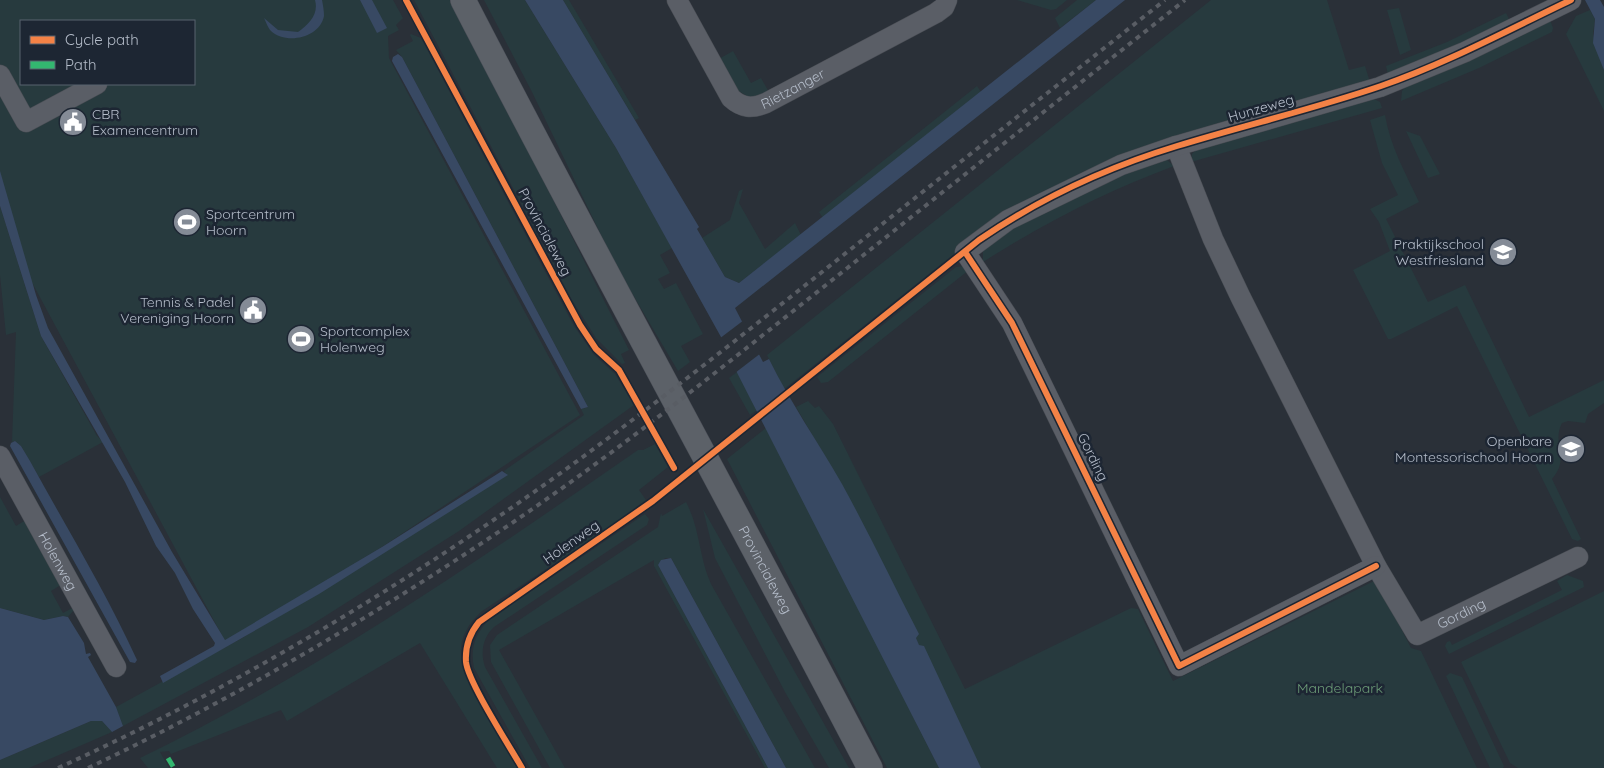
<svg xmlns="http://www.w3.org/2000/svg" width="1604" height="768" font-family="Quicksand,sans-serif">
<rect width="100%" height="100%" fill="#2a3038"/>
<path fill="#273a3e" fill-rule="evenodd" d="M0,0h393l10,18 -7,7 3,5 -11,6 1,22 191,357 -198,132 -157,94 -204,-379 -21,-88zM21,21h173v63h-173z
M414,0h36l56,106 123,244 -8,4 4,9 -3,1 -26,-26 -24,-38z
M484,0h41l91,148 56,100 -12,7 10,18 -12,6 6,10 12,-6 27,51 -22,12 9,16 -12,9 -61,-103 -85,-176z
M563,0h6l70,118 -4,2z
M1017,0h50l-11,9 -5,1z
M1077,0h19l-36,28 -5,-10z
M1211,0h116l22,70 16,-4 5,16 -158,43 -254,126 -174,138 -17,-34z
M1399,8l12,42 -11,5 -13,-45z
M1590,10l5,9 -2,15 11,36v41l-38,-77 10,-18z
M1506,13l4,8 -46,23 -76,31 -2,-9 61,-24z
M1550,20l3,8 -1,4 -73,36 -78,33 1,-10 4,-5z
M411,34l10,4 153,288 20,29 21,19 19,31 -175,126 -151,96 -185,99 -7,-19 128,-70 263,-162 -3,-4 4,-3 76,-53 -3,-6 7,-2 -186,-350 -6,-7 17,-9 -3,-6z
M733,51l18,32 10,-5 9,16 -20,4 -16,-10 -17,-28z
M977,86l4,6 -158,126 -4,-6z
M1372,98l8,4 2,6 -191,54 1,-8 8,-8z
M1385,115c5,31 21,59 34,87l-33,17 42,83 37,-17 64,132 75,-37v23l-16,11 -3,9 -17,-2 -6,2c-11,21 9,34 -10,56l29,60 -3,2 -6,-2 -115,-233 -66,33h-3l-35,-69 37,-19 -11,-29 -9,-13 28,-14 -16,-32 -12,-43z
M1406,131l14,5 20,38 -12,4z
M1162,160h5l7,6c-67,25 -130,57 -191,96v-10l4,-8 43,-26 116,-55z
M743,189l-4,14 26,46 30,-26 6,12 -62,48 -14,-6 -23,-39 28,-18 9,-29z
M0,206l41,130 56,100 6,6 -64,35 -18,-31 -6,-5 -3,1 4,-110 -10,3 -6,-60z
M964,266l5,4 -141,112 -7,1 -4,-6 139,-110z
M737,372l20,38 -7,5 -21,-37z
M808,401l7,7 4,-2 14,18 132,265 166,-81 7,1 35,72 201,-100 5,4 32,63 10,3 56,117h-517l-44,-130 -74,-152 -46,-79z
M767,427l172,341h-52l-160,-309z
M655,444l13,23 -29,23 7,10 -42,31 -122,80c-38,34 -17,65 3,100 11,19 21,38 32,57h-20l-77,-125 -133,78 -6,-11 -110,44 -2,-3 -9,1 9,16h-21l-8,-10c176,-85 338,-197 498,-308h5z
M0,497l16,29 13,-8 35,65 -13,8 12,22 15,-8 -10,12 -5,-1 -19,4 -44,-12z
M686,502c14,26 13,56 25,82l104,184h-29l-115,-210h-6l-7,7 110,203h-3l-111,-202v-6l-155,90 66,118h-15l-59,-106 -1,-17 7,-10 161,-108 3,-14 1,3z
M703,509l146,259h-20l-44,-76 -70,-134z
M645,514l4,5 -2,6 -153,102c-11,10 -14,25 -9,40l57,101h-12l-56,-100c-4,-19 1,-34 15,-48z
M1567,575l16,6 1,6 -135,67 -4,-8 2,-4 3,-1 2,4 110,-55 -5,-9z
M1604,591v177h-86l-8,-5 -49,-101z
M1450,673l12,4 42,89 -1,2h-13l-44,-92z
M91,721h11l10,11 -83,36h-29v-8z"/>
<path fill="#384963" d="M315,0h7c1,5 2,11 2,16 -4,22 -38,29 -53,15 -3,-3 -5,-9 -7,-13l14,12 20,2c11,-8 21,-18 17,-32z
M360,0h12l15,28 -10,5z
M525,0h38l136,227 -2,2 28,48 14,6 357,-283h29l-390,308 28,54 6,-3c21,43 49,83 73,125 27,49 51,100 77,150l-3,4 3,7 5,1 57,122h-42l-210,-411 -8,-20 -105,-189z
M1585,0h15l4,7v63l-11,-27 2,-24z
M398,54l4,3 186,350 -7,2 -189,-348 1,-4z
M0,171l36,124 12,33 124,224 53,88 157,-93 120,-76 6,4 -189,119 -156,89 -3,-7 54,-30 1,-3 -22,-34 -18,-36 -19,-27 -31,-64 -84,-146 -41,-130z
M15,441l6,5 9,15c36,66 76,131 107,199l-2,3 -5,-1 -120,-216 1,-3z
M671,558l115,210h-18l-110,-203 3,-5z
M0,608l44,12 19,-4 5,1 16,26 2,11 4,-1 1,2 -3,2 28,50 7,19 -11,6 -10,-11h-11l-91,39z"/>
<path fill="#2a3038" d="M744,320l17,33 -26,20 -16,-34z"/>
<g fill="none" stroke-linecap="round" stroke-linejoin="round">
<defs>
<g id="minor">
<path id="s1" d="M677,0l54,98c11,10 21,11 35,5l170,-90 8,-6 3,-7"/>
<path d="M0,75l26,47 71,-38"/>
<path id="s2" d="M1176,146l37,93 28,59 135,268 41,69 161,-78"/>
<path id="s3" d="M0,456l116,211"/>
<path d="M1376,566l-197,100 -167,-343 -47,-71 43,-32 113,-55 55,-19 204,-59 85,-35 106,-52"/>
</g>
<g id="major">
<path id="s4" d="M463,0c133,258 273,511 407,768"/>
</g>
</defs>
<use href="#minor" stroke="#484c53" stroke-width="21"/>
<use href="#major" stroke="#484c55" stroke-width="26"/>
<use href="#minor" stroke="#5a5e66" stroke-width="20"/>
<use href="#major" stroke="#5c6168" stroke-width="25"/>
<path stroke="#595d64" stroke-width="4" stroke-dasharray="5 5" stroke-linecap="butt" d="M58,768c170,-77 333,-175 486,-283 105,-75 206,-156 307,-236 104,-83 209,-166 314,-249
M88,768c144,-68 282,-150 415,-239 112,-75 217,-160 323,-244 119,-95 239,-190 359,-285"/>
<path stroke="#33b770" stroke-width="5" stroke-dasharray="10 5" stroke-linecap="butt" d="M168,758l6,10"/>
<defs>
<path id="cycleway" d="M406,0l174,325 16,24 23,21 55,98
M965,252l47,71 167,343 197,-100
M522,768c-12,-21 -54,-86 -56,-106 -1,-15 4,-29 13,-40l174,-121 326,-261c60,-41 129,-73 198,-94 68,-21 137,-37 204,-60 66,-23 127,-56 190,-86"/>
</defs>
<use href="#cycleway" stroke="#1d2633" stroke-width="9"/>
<use href="#cycleway" stroke="#f48246" stroke-width="6"/>
</g>
<defs>
<symbol id="civic-disc" viewBox="-11 -11 22 22"><circle r="9.5" fill="#848b96" stroke="#1d2633"/><path d="M-.6-6.5H3V-4.5H.6V-3L4-1V1h2V6H-6V1h2V-1L-.6-3ZM-1.2 2.5V6h2.4V2.5Z" fill="#fff"/></symbol>
<symbol id="stadium-disc" viewBox="-11 -11 22 22"><circle r="9.5" fill="#848b96" stroke="#1d2633"/><path d="M0-5a6.5 5 0 1 0 0 10a6.5 5 0 1 0 0-10ZM-3.5-1.8h7v3.6h-7Z" fill="#fff"/></symbol>
<symbol id="school-disc" viewBox="-11 -11 22 22"><circle r="9.5" fill="#848b96" stroke="#1d2633"/><path d="M0-5L7-2L0 1L-7-2ZM-4 1L0 2.5L4 1V4Q0 6-4 4Z" fill="#fff"/></symbol>
</defs>
<g fill-rule="evenodd">
<use href="#civic-disc" x="57" y="106" width="32" height="32"/>
<use href="#stadium-disc" x="171" y="206" width="32" height="32"/>
<use href="#school-disc" x="1487" y="236" width="32" height="32"/>
<use href="#civic-disc" x="237" y="294" width="32" height="32"/>
<use href="#stadium-disc" x="285" y="323" width="32" height="32"/>
<use href="#school-disc" x="1555" y="433" width="32" height="32"/>
</g>
<g text-anchor="middle" dominant-baseline="central" stroke-width="5" stroke-linejoin="round" paint-order="stroke">
<g font-size="14" fill="#b4bcc9" stroke="#1d2633">
<text stroke="none"><textPath href="#s1" startOffset="180">Rietzanger</textPath></text>
<text transform="translate(1261 108) rotate(-16)">Hunzeweg</text>
<text transform="translate(545 232) rotate(62)">Provincialeweg</text>
<text transform="translate(1093 457) rotate(64)">Gording</text>
<text transform="translate(571 542) rotate(-35)">Holenweg</text>
<text stroke="none"><textPath href="#s3" startOffset="120">Holenweg</textPath></text>
<text stroke="none"><textPath href="#s4" startOffset="645">Provincialeweg</textPath></text>
<text stroke="none"><textPath href="#s2" startOffset="595">Gording</textPath></text>
</g>
<g font-size="14" fill="#b4bcc9" stroke="#1d2633" text-anchor="start">
<text x="92" y="114">CBR<tspan x="92" dy="16">Examencentrum</tspan></text>
<text x="206" y="214">Sportcentrum<tspan x="206" dy="16">Hoorn</tspan></text>
<text x="1484" y="244" text-anchor="end">Praktijkschool<tspan x="1484" dy="16">Westfriesland</tspan></text>
<text x="234" y="302" text-anchor="end">Tennis &amp; Padel<tspan x="234" dy="16">Vereniging Hoorn</tspan></text>
<text x="320" y="331">Sportcomplex<tspan x="320" dy="16">Holenweg</tspan></text>
<text x="1552" y="441" text-anchor="end">Openbare<tspan x="1552" dy="16">Montessorischool Hoorn</tspan></text>
</g>
<g font-size="14" fill="#6b9a76" stroke="#1d2633">
<text x="1340" y="688">Mandelapark</text>
</g>
</g>
<rect x="20" y="20" width="175" height="65" fill="#1d2633" stroke="#59626f"/>
<rect x="30" y="36" width="25" height="8" fill="#f48246" stroke="#59626f"/>
<text x="65" y="45" font-size="15" fill="#b4bcc9">Cycle path</text>
<rect x="30" y="61" width="25" height="8" fill="#33b770" stroke="#59626f"/>
<text x="65" y="70" font-size="15" fill="#b4bcc9">Path</text>
</svg>
